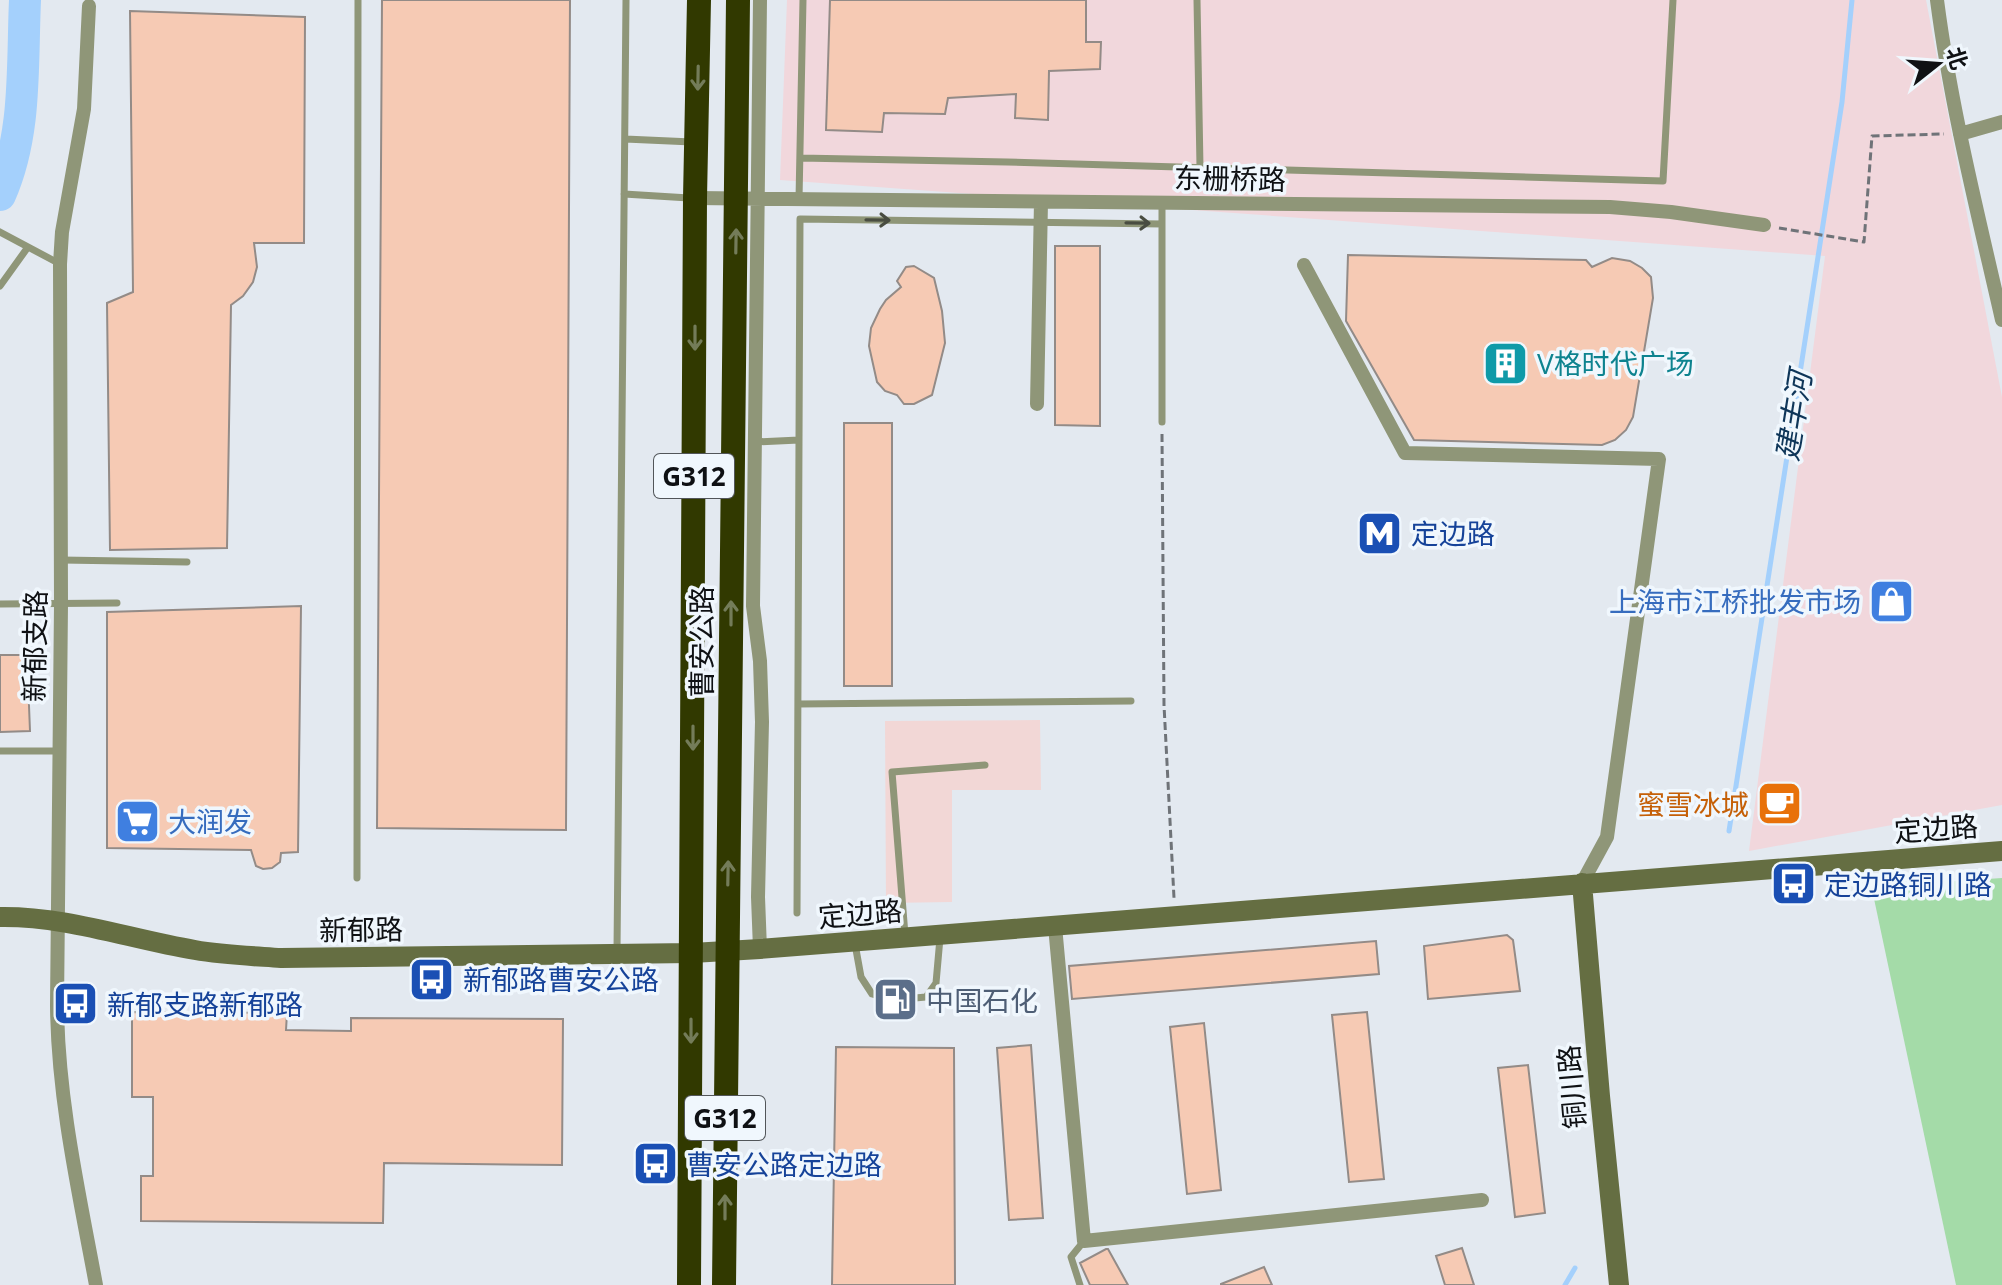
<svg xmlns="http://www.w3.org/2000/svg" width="2002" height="1285" font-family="'Open Sans','Noto Sans SC',sans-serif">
<rect width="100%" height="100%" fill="#e3e9f0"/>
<path fill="#f1d7dc" d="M787,0h1139l76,397v408l-253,46 76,-595 -1045,-76z"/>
<path fill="#f2d7d6" d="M1040,720l1,70h-89v112l-66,1 -1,-182z"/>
<path fill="#a4dba8" d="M2002,878v407h-46l-83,-391 12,-8z"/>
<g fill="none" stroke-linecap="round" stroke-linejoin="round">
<path stroke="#a4d0fc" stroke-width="5" d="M1729,831l113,-729 10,-102
M1565,1285l10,-17"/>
<path stroke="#a4d0fc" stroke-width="32" d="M0,195c27,-61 22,-129 25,-195"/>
</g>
<path fill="#f6cab4" stroke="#938b87" stroke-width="2" d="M382,0h188l-4,830 -189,-2z
M830,0h256v42h15l-1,27 -51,2 -1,49 -33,-2 1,-24 -68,4 -3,16 -61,-1 -2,19 -56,-2z
M130,11l175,6 -1,226h-50l3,24 -4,15 -10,14 -12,9 -4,243 -117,2 -3,-247 26,-11z
M1055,246h45v180l-45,-1z
M1348,255l238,5 6,7 20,-9 18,3 12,7 9,9 2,21 -20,119 -7,13 -11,10 -13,5 -188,-5 -68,-119z
M914,266l20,12 8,33 3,32 -13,52 -18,9h-10l-7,-9 -12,-4 -8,-9 -8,-36 2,-18 9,-19 6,-9 15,-13 -4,-6 9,-14z
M844,423h48v263h-48z
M301,606l-3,246 -17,1 -1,9 -8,6 -9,1 -7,-3 -5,-16 -144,-2v-236z
M0,655h27l3,76 -30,1z
M1507,935l6,5 7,51 -92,8 -4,-53z
M1376,941l3,33 -307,25 -3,-33z
M132,1012l155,1 -1,17 65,1v-13l212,1 -1,146 -178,-2 -1,60 -242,-2v-45h12v-79h-21z
M1367,1012l17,167 -35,3 -17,-167z
M1204,1023l17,167 -34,4 -17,-167z
M1031,1045l12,173 -34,2 -12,-172z
M836,1047l118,1 1,237h-123z
M1528,1065l17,148 -30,4 -17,-149z
M1462,1248l12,37h-29l-9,-29z
M1106,1249h2l20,36h-38l-10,-22z
M1264,1267l8,18h-51v-1z"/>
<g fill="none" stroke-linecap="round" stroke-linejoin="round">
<path stroke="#6f7378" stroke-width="3" stroke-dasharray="8 4" stroke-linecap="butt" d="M1779,228l85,14 8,-106 72,-2
M1162,434l2,271 10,193"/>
<path stroke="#8f9678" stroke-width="7" d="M1197,0l3,167
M625,139l67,3
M800,158l207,4 656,19 10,-181
M624,194l65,4
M799,199l4,-199
M0,232l60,32
M0,286l28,-39
M1162,422v-219
M755,442l44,-2 1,-221 362,5
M61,560l126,2
M0,604l117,-1
M798,704l333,-3
M0,751h59
M357,878l1,-878
M797,913l2,-473
M905,935l-13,-163 93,-7
M855,944l6,33 11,17 21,6 33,-3 10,-14 4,-45
M617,951l9,-951
M1080,1285l-9,-28 13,-16"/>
<path stroke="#8f9678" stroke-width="14" d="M1937,0c14,108 41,214 65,320
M89,6l-5,103 -22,123 -2,32 1,340 -4,402c1,94 22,187 39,279
M1960,134l42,-12
M695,198l915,9 61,5 93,13
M1304,265l101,188 254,6 -52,378 -25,46
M1037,404l4,-202
M1055,926l29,315 398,-41
M760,949l-2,-52 4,-175 -2,-61 -7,-55 7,-606"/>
<path stroke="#656e42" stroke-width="20" d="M1582,883l18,213 19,189
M0,917c67,-1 129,22 195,33 28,5 57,6 86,8l411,-5 68,-4 1242,-98"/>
<path stroke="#313900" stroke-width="24" d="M689,1285l6,-1087 4,-198
M724,1285l14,-1285"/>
</g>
<defs><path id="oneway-shaft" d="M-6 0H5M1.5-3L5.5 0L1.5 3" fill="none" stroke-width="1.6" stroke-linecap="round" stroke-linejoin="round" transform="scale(2)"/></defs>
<g stroke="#747c59">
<use href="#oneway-shaft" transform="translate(698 78) rotate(91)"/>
<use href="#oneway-shaft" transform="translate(736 241) rotate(-89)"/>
<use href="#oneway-shaft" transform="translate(695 338) rotate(90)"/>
<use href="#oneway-shaft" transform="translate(731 613) rotate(-90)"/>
<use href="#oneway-shaft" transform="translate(693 738) rotate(90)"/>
<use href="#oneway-shaft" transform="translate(728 873) rotate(-89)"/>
<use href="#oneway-shaft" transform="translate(691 1031) rotate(90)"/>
<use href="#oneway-shaft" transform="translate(725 1207) rotate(-90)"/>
</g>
<g stroke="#494d41">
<use href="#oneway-shaft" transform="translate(878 220) rotate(1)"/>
<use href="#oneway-shaft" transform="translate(1138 223) rotate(1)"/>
</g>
<defs>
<symbol id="building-square" viewBox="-11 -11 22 22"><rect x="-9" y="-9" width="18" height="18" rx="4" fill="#0f9aa8" stroke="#f0f7fd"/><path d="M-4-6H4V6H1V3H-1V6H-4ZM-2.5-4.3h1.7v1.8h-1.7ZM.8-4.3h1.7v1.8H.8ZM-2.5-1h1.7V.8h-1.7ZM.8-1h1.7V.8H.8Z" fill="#fff"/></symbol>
<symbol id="metro-square" viewBox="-11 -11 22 22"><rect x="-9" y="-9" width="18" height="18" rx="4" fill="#1a4fb4" stroke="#f0f7fd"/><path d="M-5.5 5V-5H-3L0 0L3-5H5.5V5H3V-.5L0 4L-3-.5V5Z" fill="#fff"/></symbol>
<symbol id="shop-square" viewBox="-11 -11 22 22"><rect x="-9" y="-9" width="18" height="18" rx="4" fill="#3f7fe0" stroke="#f0f7fd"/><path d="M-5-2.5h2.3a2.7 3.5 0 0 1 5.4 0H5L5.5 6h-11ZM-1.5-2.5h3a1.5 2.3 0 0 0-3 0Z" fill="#fff"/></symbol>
<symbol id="cafe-square" viewBox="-11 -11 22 22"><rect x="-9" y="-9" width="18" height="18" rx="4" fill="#e8710a" stroke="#f0f7fd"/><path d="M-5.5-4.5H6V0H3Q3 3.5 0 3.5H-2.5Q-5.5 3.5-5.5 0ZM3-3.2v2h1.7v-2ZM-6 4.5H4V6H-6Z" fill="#fff"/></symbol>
<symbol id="supermarket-square" viewBox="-11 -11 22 22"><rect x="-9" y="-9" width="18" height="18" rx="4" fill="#3f7fe0" stroke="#f0f7fd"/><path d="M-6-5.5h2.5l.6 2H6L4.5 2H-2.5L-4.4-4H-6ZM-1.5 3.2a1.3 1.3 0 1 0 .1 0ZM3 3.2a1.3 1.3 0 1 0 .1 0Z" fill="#fff"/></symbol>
<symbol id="bus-square" viewBox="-11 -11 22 22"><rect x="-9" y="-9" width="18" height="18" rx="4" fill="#1a4fb4" stroke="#f0f7fd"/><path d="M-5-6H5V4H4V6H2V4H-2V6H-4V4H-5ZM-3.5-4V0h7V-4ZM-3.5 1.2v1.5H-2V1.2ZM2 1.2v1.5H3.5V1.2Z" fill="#fff"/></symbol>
<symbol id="fuel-square" viewBox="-11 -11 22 22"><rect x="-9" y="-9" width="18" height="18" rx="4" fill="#5c6f8a" stroke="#f0f7fd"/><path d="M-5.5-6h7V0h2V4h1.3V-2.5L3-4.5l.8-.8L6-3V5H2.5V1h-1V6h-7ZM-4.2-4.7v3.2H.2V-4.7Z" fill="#fff"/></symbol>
</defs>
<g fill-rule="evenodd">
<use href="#building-square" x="1480" y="338" width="51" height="51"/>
<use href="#metro-square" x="1354" y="508" width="51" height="51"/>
<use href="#shop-square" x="1866" y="576" width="51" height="51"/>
<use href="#cafe-square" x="1754" y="778" width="51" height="51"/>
<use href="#supermarket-square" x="112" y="796" width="51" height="51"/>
<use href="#bus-square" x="1768" y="858" width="51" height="51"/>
<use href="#bus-square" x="406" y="954" width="51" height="51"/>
<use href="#fuel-square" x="870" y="974" width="51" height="51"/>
<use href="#bus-square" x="50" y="978" width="51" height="51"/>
<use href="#bus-square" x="630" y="1138" width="51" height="51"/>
</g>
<g text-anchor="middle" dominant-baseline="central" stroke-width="7" stroke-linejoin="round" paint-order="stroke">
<g fill="#f0f7fd" stroke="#52565a" stroke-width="2">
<rect x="654" y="454" width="80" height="44" rx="6"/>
<rect x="685" y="1096" width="80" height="44" rx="6"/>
</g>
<g font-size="26" font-weight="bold" fill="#0f1114">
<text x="694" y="476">G312</text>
<text x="725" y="1118">G312</text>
</g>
<g font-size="28" fill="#0f1114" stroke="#f0f7fd">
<text transform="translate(1230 178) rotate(1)">东栅桥路</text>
<text transform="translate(701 642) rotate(-90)">曹安公路</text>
<text transform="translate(34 646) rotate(-89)">新郁支路</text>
<text transform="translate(1936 828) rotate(-4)">定边路</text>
<text transform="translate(860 913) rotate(-5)">定边路</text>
<text transform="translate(361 929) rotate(-1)">新郁路</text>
<text transform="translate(1571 1087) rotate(-95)">铜川路</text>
</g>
<g font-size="28" fill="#0d838f" stroke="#f0f7fd" text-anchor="start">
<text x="1537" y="363">V格时代广场</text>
</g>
<g font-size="28" fill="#164399" stroke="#f0f7fd" text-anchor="start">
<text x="1411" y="533">定边路</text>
<text x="1824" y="884">定边路铜川路</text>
<text x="463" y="979">新郁路曹安公路</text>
<text x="107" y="1004">新郁支路新郁路</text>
<text x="686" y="1164">曹安公路定边路</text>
</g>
<g font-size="28" fill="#366cbe" stroke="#f0f7fd" text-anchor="end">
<text x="1861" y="601">上海市江桥批发市场</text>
<text x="168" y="821" text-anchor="start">大润发</text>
</g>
<g font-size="28" fill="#c56008" stroke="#f0f7fd" text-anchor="end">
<text x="1749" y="804">蜜雪冰城</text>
</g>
<g font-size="28" fill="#4e5e75" stroke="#f0f7fd" text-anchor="start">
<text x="926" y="1000">中国石化</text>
</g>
<g font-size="30" font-style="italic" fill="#0f3659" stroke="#f0f7fd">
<text transform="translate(1793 416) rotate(-81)">建丰河</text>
</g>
</g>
<g transform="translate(1938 64) rotate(73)" stroke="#f0f7fd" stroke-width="6" paint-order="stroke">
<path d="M0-6L14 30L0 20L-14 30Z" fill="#0f1114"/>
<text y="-12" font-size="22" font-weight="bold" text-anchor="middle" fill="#0f1114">北</text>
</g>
</svg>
